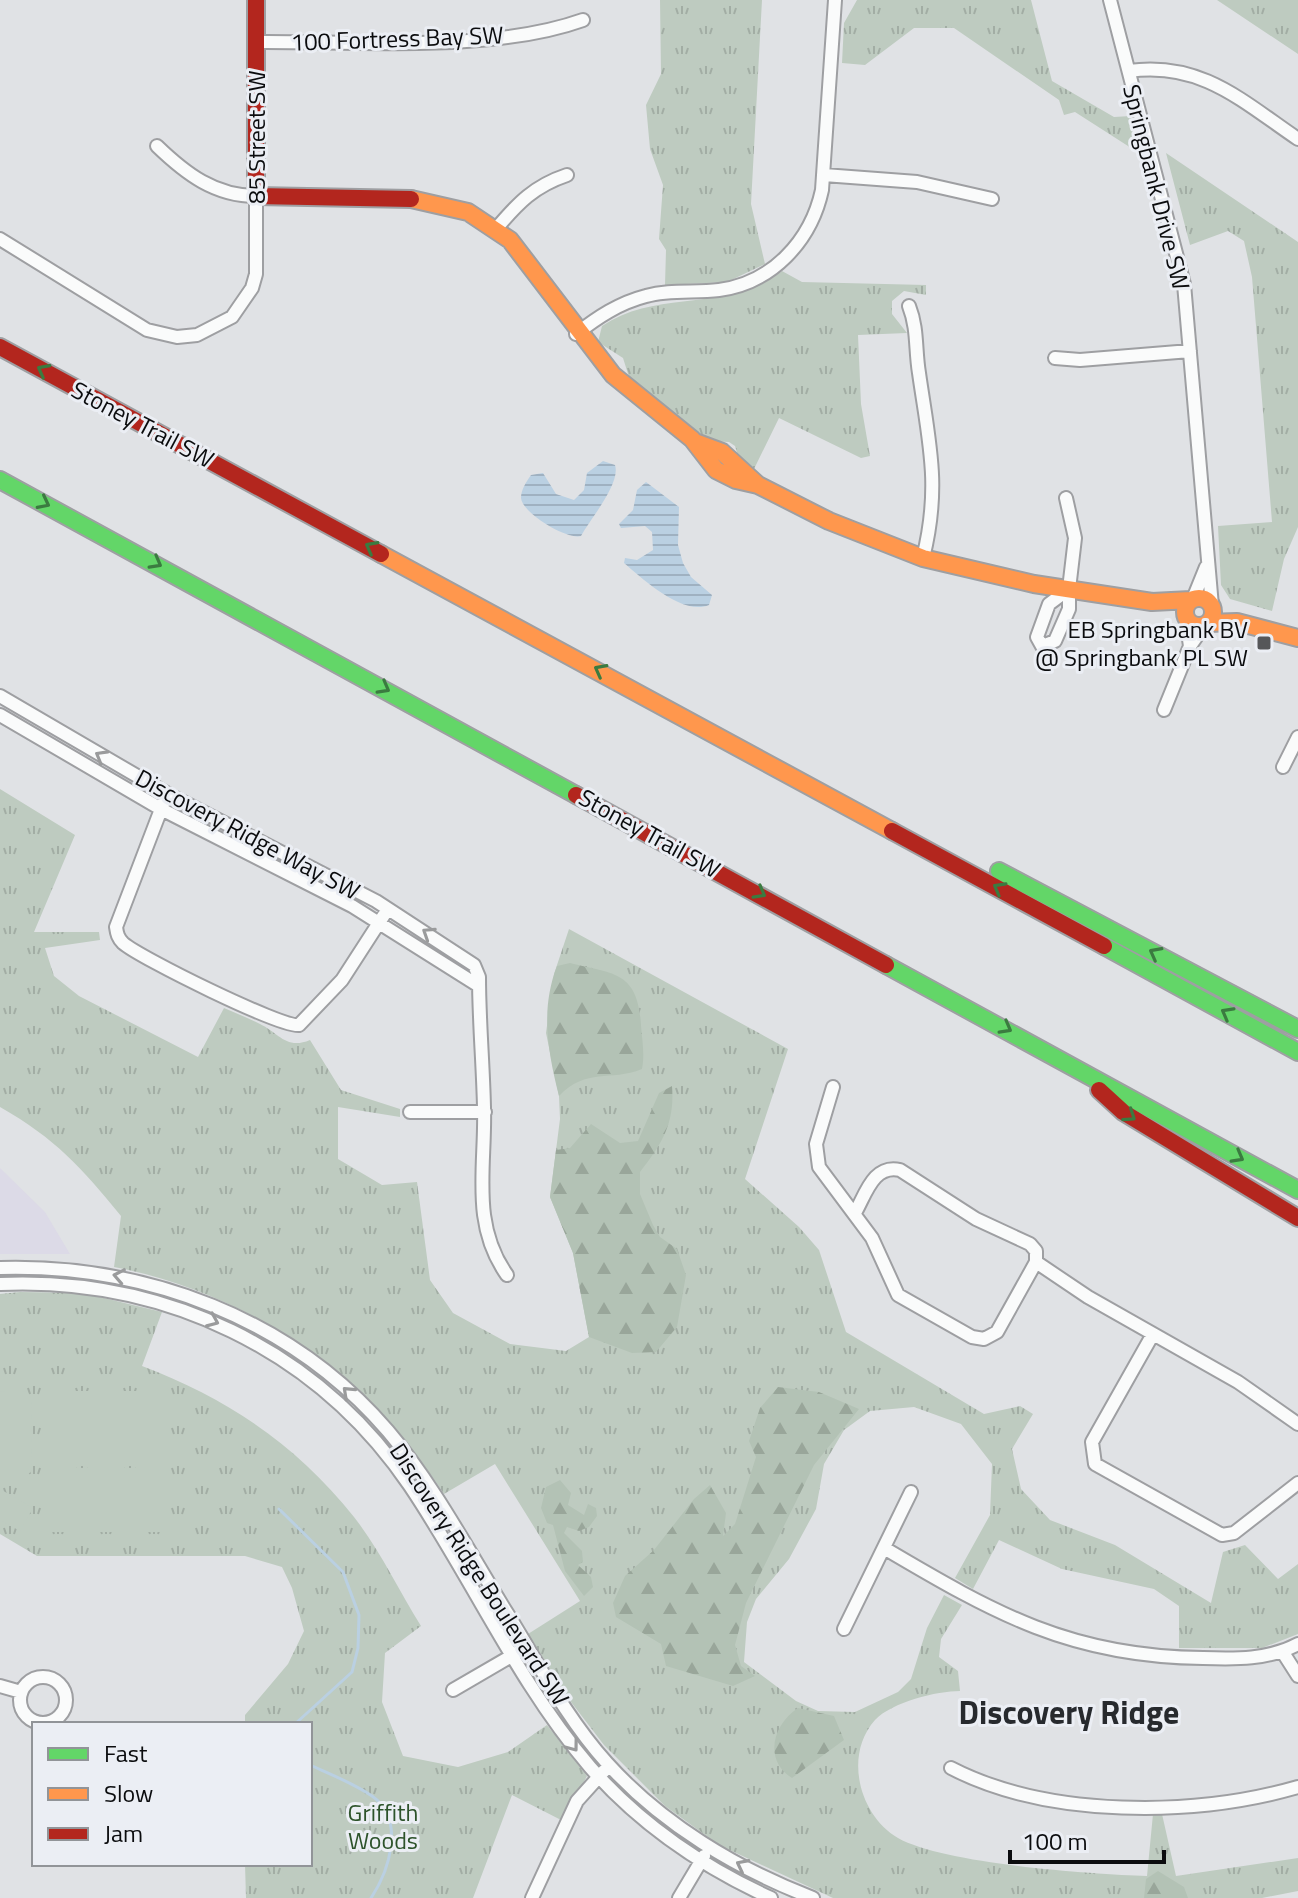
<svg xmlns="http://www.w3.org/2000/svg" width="1298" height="1898" font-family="'Titillium Web',sans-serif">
<defs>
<pattern id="grass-tufts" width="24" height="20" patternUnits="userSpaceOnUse" patternTransform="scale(2)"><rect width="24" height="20" fill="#becbc0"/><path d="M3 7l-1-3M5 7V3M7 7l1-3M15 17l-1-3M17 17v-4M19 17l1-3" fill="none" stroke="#a2ada4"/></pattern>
<pattern id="forest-firs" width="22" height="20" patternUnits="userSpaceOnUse" patternTransform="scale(2)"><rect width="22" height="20" fill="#b3c2b5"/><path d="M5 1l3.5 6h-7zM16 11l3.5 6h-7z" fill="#99a69a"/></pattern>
<pattern id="water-rules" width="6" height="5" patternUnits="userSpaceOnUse" patternTransform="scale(2)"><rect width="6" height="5" fill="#bad0e2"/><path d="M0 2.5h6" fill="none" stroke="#9fb1c1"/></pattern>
</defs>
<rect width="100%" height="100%" fill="#e0e2e5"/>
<path fill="#dcdae7" d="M0,1168l45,44 25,42h-70z"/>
<path fill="url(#grass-tufts)" d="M660,0h102l-11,204 14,60 -38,18 -62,3 1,-35 -7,-11 4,-54 -13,-36 -4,-44 15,-31z
M857,0h174l21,81 62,36 17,-1 11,39 -67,-43 -11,3 -5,-15 -105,-72h-40l-49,37 -23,-2 2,-40z
M1217,0h81v54z
M1166,153l132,89v285l-14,32 -12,52 -42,-12 -9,-14 -3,-59 54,-4 -20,-245 -8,-36 -16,-10 -38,14z
M782,271l20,11 124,3v10l-22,-4 -12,10v13l15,19 -49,2 3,69 9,52 -9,2 -82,-40 -25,51 -14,-7 -5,-16 -6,-4 -19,-1 -73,-55 -8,-9 -6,-19 -25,-16 4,-16c57,-38 127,-12 180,-55z
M0,789l75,46 -41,97h65l1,8 -55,8 9,28 25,20 119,61 26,-49c12,5 24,10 36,16 19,9 26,26 50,16l31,50 59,19v8l-62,-10v52l44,26 35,-3 13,98 23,33 57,31 56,7 23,-14 -16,-84 -23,-56 10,-78 -1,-23 -13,-63 8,-59 15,-45 219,120 -43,130 54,48 20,23 27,82 138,82 36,-8 13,8 -21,35 9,40 29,31 65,25 96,58 12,-51 22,-7 33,34 20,-15v70l-36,14h-83v-42l-25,-17 -92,-20 -63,-29 -26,49 -18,-11 35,-63 2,-51 -31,-40 -47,-17 -44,4 -26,19 -20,34 -8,45 -27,50 -33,40 -9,23 -3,40 52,39 22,10 37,1 43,-20 13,-13 16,-51 17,-33 18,10 -21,34 -2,18 19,14 2,20c-23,0 -68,11 -85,29 -32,36 -15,96 23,118 46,26 193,36 249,38l6,-62h9l14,62 122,-18v33l-36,7h-429l-114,-53 -54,-39 -61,-61 -33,-43 -43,-68 52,-33 -85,-137 -51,30c-77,-118 -191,-200 -330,-227l7,-51c-40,-49 -65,-77 -121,-109z
M20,1292l63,1 79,19 -20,54c85,32 155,79 212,151 26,33 45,74 67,109l-36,27 -3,49 21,54 55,11 50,-15 39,-27 40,51 -24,45 -51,-26 -39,103h-227l-1,-34h65v-140h-65v-9l43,-51 16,-33 -12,-43 -10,-21 -37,-11h-208l-37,-22v-240z"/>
<path fill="url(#forest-firs)" d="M570,963c44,11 68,8 71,62 1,15 4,29 1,44 -32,13 -55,-2 -83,27 -11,-44 -19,-86 -2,-130z
M672,1086c3,37 -10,58 -32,86v22l13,31 7,12 17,12 9,26 -9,52 -21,25 -24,1 -43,-16 -16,-84 -23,-56 6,-47 14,-2 21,-24 29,19 18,-2 21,-48z
M778,1387l41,5 40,17 -45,56 -68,138 -11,42 6,21 14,10 -22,10 -67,-20 -5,-22 -45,-27 -3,-14 12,-27 29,-26 40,-51 16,-14 16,28 -3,23 12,-12 21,-67 -7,-16 11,-33z
M560,1480l11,13 -3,12 16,10 4,-11 8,4 1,8 -8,11 -10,4 -12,-4 -3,6 18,18 1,11 -5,3 13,12 2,10 -9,9 -19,-25 -12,-46 -6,-2 -6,-15 5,-21z
M798,1708l36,8 10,24 -52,38c-29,-18 -19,-54 6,-70z
M1158,1871l26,16 4,11h-44l2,-19z"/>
<path fill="#becbc0" d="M27,1391l4,7 1,72 -5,6h-27v-84z
M44,1391h124v64h-124z
M44,1468h124v64h-124z
M0,1489l33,19 -13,23 -20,-11z"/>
<path fill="url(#water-rules)" d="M603,461l12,4c6,18 -24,53 -34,71 -14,4 -59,-23 -60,-38 0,-8 5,-16 10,-23l12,-2 13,21 18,6 10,-10 3,-17z
M646,482l33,25 -1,38 5,18 8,14 21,18 -3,10c-27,11 -66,-26 -85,-42l1,-5 12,2 16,-10 -1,-18 -7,-6 -24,2 -2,-4 14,-14 4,-20z"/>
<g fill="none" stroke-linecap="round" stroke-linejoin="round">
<path stroke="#bad0e2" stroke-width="3" d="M279,1509l64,63 16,43 -1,33 -6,24 -57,52
M310,1765c20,9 43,18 62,31 34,24 17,75 -1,102"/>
<defs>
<path id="street" d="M1110,0l74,284 28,322
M256,42c99,-1 235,11 327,-22
M1129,71c72,-10 113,30 169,68
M824,175l93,7 75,17
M496,229c22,-26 38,-43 71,-54
M0,239l147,91 30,7 20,-2 35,-18 20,-29 4,-14v-78c-41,0 -70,-22 -99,-50
M909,306c9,23 6,43 10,67 10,70 22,113 4,185
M576,334c22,-17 43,-31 70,-38 24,-7 48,-3 73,-6 53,-7 92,-49 103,-100l13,-190
M1055,358l25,2 110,-9
M1066,498l9,40 -6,51
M1069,589v20l-14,32 -13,5 -5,-9 12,-33z
M1193,599l13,-32
M1186,619l4,27
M0,696l168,98 208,107 98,64 5,12c0,43 4,86 5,130 2,59 -14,116 23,168
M1164,710l26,-64 14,-20
M0,715l161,94 191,97 127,80
M1283,767l15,-30
M163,804l-47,123c1,7 2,11 7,16 17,15 159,85 176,82l43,-45 42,-65
M833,1087l-17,57 3,23 53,71 26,57 74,42 12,2 13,-7 39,-70v-11l-6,-7 -54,-25 -76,-49c-26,-6 -34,23 -44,41
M410,1112h75
M1036,1262l52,35 150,85 60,42
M0,1268c146,-4 291,50 388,163 46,54 81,121 119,182 31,50 60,106 100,150 55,61 130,106 206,135
M0,1284c164,-7 317,65 410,202 62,92 108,197 180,281 49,56 113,100 181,131
M1153,1334l-61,108 3,22 127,71 12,-2 64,-50
M884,1548c110,65 187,109 319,110 33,1 65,2 95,-14
M844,1629l67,-137
M1282,1651l16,25
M20 1700a23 23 0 1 1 46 0a23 23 0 1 1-46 0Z
M0,1686l21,6
M453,1690l67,-39
M951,1768c97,50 243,49 347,19
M532,1898l45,-97 27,-30
M679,1898l25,-42"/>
<path id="fast" d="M0,480l576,315
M999,871l299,158
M1104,946l194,106
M886,965l412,225"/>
<path id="slow" d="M411,199l57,13 42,28 103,135 79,64 24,31 20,10 22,5
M695,442l27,10 36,33 71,36 94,37 111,26 118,18 39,-2
M381,554l511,277
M1185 612a14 14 0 1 1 28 0a14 14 0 1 1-28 0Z
M1208,623l29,-1 61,16"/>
<path id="jam" d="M256,0v196l155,3
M0,347l381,207
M576,795l310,170
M892,831l212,115
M1099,1090l24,22 175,106"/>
</defs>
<use href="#street" stroke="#9e9fa2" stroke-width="16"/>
<use href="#fast" stroke="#9e9fa2" stroke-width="20"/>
<use href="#slow" stroke="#9e9fa2" stroke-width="20"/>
<use href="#jam" stroke="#9e9fa2" stroke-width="20"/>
<use href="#street" stroke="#fafbfb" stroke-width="12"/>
<use href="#fast" stroke="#63d668" stroke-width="16"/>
<use href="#slow" stroke="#ff974d" stroke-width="16"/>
<use href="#jam" stroke="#b3261e" stroke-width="16"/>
</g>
<defs><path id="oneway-chevron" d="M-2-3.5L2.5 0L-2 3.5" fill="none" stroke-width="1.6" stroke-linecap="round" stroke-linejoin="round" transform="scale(2)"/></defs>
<g stroke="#3b7b40">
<use href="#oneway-chevron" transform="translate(43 370) rotate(-152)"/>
<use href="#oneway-chevron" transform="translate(44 503) rotate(27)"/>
<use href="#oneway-chevron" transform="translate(371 547) rotate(-152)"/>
<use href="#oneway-chevron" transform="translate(156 563) rotate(29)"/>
<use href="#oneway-chevron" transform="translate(600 670) rotate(-152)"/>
<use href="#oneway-chevron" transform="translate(384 688) rotate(29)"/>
<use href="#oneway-chevron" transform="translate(999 888) rotate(-151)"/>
<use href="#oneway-chevron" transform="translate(760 893) rotate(29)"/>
<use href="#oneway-chevron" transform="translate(1155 953) rotate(-152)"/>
<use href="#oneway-chevron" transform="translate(1227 1013) rotate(-151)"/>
<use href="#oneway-chevron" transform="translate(1006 1028) rotate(29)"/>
<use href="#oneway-chevron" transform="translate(1130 1116) rotate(34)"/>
<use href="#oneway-chevron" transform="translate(1238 1157) rotate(29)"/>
</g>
<g stroke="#9a9b9c">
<use href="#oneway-chevron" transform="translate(101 756) rotate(-150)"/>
<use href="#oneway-chevron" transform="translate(428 933) rotate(-147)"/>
<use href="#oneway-chevron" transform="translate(119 1276) rotate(-169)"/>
<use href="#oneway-chevron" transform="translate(213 1321) rotate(23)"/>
<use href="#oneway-chevron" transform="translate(348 1392) rotate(-137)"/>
<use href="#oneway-chevron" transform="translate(573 1746) rotate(53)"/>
<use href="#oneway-chevron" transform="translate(742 1865) rotate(-153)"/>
</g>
<rect fill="#565759" stroke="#ebeef4" stroke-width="3" x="1256" y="635" width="16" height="16" rx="4"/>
<g text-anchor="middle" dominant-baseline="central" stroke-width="6" stroke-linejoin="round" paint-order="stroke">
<g font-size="24" fill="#0b0c0e" stroke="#ebeef4">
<text transform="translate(397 38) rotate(-2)">100 Fortress Bay SW</text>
<text transform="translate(256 137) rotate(-90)">85 Street SW</text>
<text transform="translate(1157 187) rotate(76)">Springbank Drive SW</text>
<text transform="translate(143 424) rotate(28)">Stoney Trail SW</text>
<text transform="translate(650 833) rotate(29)">Stoney Trail SW</text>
<text transform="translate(248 834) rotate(28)">Discovery Ridge Way SW</text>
<text transform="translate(480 1574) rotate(57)">Discovery Ridge Boulevard SW</text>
</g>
<g font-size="24" fill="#0b0c0e" stroke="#ebeef4" text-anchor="end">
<text x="1248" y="629">EB Springbank BV<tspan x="1248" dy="28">@ Springbank PL SW</tspan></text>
</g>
<g font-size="24" fill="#2d532b" stroke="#ebeef4">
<text x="383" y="1812">Griffith<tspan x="383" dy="28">Woods</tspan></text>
</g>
<g font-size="32" font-weight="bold" fill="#272a2e" stroke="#ebeef4">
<text x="1069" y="1712">Discovery Ridge</text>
</g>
</g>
<rect x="32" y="1722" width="280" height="144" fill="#ebeef4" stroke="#919498" stroke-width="2"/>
<rect x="48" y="1748" width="40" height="12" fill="#63d668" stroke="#919498" stroke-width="2"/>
<text x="104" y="1762" font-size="24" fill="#0b0c0e">Fast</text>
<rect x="48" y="1788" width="40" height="12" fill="#ff974d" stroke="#919498" stroke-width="2"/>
<text x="104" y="1802" font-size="24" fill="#0b0c0e">Slow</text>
<rect x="48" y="1828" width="40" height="12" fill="#b3261e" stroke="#919498" stroke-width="2"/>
<text x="104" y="1842" font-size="24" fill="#0b0c0e">Jam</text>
<path d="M1010 1850v12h154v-12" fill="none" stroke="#0b0c0e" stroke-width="4"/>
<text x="1022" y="1850" font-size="24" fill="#0b0c0e" stroke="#ebeef4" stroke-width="6" paint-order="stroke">100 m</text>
</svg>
